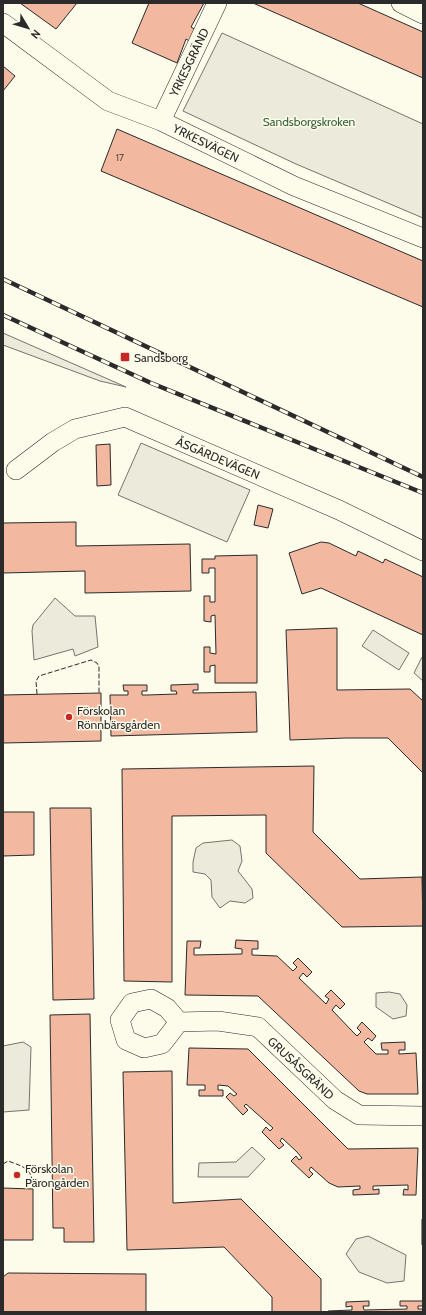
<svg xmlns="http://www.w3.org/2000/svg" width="426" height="1315" font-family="Cabin,sans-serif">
<rect width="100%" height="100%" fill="#fdfbea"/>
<path fill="#ecebdb" stroke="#74746e" d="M222,33l201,91v94l-127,-54 -113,-53z
M3,333l123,54 -26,-6 -97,-36z
M141,443l109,47 -23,52 -109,-47z
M55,598l20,18h20l3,31 -23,9 -2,-7 -39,11 -2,-29 1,-6z
M373,630l36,23 -10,17 -37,-24z
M422,657l1,1v23l-9,-8z
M232,840l8,6 2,15 -4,10 14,18 1,9 -8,5 -15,-2 -10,7 -8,-11 -1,-17 -6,-6 -12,-2v-10l3,-14 7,-5z
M389,992l11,2 7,11 -1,11 -13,3 -17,-12v-14z
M23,1042l8,5 -2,63 -26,2v-66z
M252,1147l13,12 -17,18h-50l1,-14 37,-1z
M368,1236l38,19 -2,26 -17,2 -28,-11 -13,-18 10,-15z"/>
<path fill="#f2b8a0" stroke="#2b2b2b" d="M20,3h57l-21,26z
M149,3h55l-13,24 5,3 -5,12 -5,-3 -9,24 -45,-20z
M253,3h105l65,29v46z
M3,66l12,10 -12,15z
M117,129l306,132v46l-322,-136z
M110,444l1,41 -14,1 -1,-41z
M258,505l15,4 -5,19 -14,-3z
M76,522v24l114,-2 1,47 -106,2v-22l-82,2v-50z
M321,542l8,1 27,13 2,-5 25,12 2,-4 38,18v58l-102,-47 -19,6 -13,-41z
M257,555v128h-42v-18l-5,1v6h-6v-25h6v6l6,1 -1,-39 -4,1v6l-7,-1v-25h6v6h5v-34h-6v5h-7v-14h13v-3z
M337,628v62l73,-1 13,12v72l-35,-35h-42l-56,2 -4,-110z
M198,684v6h-5v3l63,-1 1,40 -146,4 -1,-41h18v-4h-4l-1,-6h24v6h-5v4h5l30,-1 -1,-3h-5v-6z
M101,693v48l-98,2v-48z
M314,766l-1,66 47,47 62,-2 1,49 -81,1 -76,-74v-38l-94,1v166l-48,-1 -2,-212z
M50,808h41l3,191 -41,1z
M3,812h31v43l-31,1z
M236,940l22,1v8h-6v6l25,1 16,15 4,-4 -4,-4 5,-5 14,14 -5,5 -4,-4 -4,5 27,26 3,-5 -4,-3 6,-6 14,14 -5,5 -4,-4 -4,5 21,22 4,4 4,-4 -4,-4 5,-6 14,14 -4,5 -4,-3 -4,4 12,12h12v-4h-6l-1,-7 24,-1v8h-6v4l17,-1 2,41h-51l-8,-3 -101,-95 -73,-1 2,-54h14l-1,7h-6v7l48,-1v-5l-7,-1z
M90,1014l4,228h-30v-14h-11l-3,-213z
M189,1048l59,1 100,100 70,-1 -2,47h-13l1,-6 4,1v-5l-35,1v4l6,-1v5l-26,1v-5l7,-1v-3l-22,1 -9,-4 -18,-16 -2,3 4,4 -4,4 -18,-17 5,-5 3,4 3,-2 -5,-6 -15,-14 -2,3 4,4 -5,4 -17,-17 4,-5 4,4 3,-3 -27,-24 -2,2 4,4 -5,5 -17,-18 4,-4 4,3 3,-2 -9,-8 -10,-1v5h5v6h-24v-6h6v-5h-18z
M172,1071l1,132 68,-4 80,80v33h-49v-15l-48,-50 -97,3 -4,-178z
M3,1188l30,1v51h-30z
M422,1219h1v26h-1z
M8,1273l138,1v38h-143v-35z
M369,1301v5h-6l1,4 43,-1v-3h-7v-5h23v5h-5v3h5v3h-95v-1l24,-1v-4l-6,1v-5z"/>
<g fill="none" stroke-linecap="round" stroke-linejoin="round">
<defs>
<path id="street" d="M401,3l22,11
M3,23l105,78 53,20 133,65 129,52
M161,121l56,-118
M16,470l37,-28 22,-13 50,-12 214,93 84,41
M151,999l16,9 12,14 -17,22 -18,4 -18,-8 -6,-20 12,-17z
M179,1022l39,-1 40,6 77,73 24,15 64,1"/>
</defs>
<use href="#street" stroke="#2b2b2b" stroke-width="20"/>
<use href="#street" stroke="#fdfbea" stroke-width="19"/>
<defs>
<path id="rail" d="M3,279l420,198
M3,315l148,68 272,110"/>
</defs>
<use href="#rail" stroke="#2b2b2b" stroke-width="4.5"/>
<use href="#rail" stroke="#fdfbea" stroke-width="3" stroke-dasharray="9" stroke-linecap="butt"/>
<path stroke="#2b2b2b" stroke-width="1" stroke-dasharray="5 2" stroke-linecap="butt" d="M37,694l-1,-13 3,-5 52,-16 6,3 2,4v26
M3,1164l5,-3c17,6 25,8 25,28"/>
</g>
<g fill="#c62828" stroke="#fdfbea" stroke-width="1.5">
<rect x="120" y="352" width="10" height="10" rx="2"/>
<circle cx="69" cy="717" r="4"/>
<circle cx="17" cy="1175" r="4"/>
</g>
<g text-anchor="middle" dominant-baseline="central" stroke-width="3" stroke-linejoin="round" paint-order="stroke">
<g font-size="10" fill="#5d4e48">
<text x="120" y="157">17</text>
</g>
<g font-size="12" fill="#2b2b2b" stroke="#fdfbea">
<text transform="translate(189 62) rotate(-64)">YRKESGRÄND</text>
<text transform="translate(206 143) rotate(26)">YRKESVÄGEN</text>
<text transform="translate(218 458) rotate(23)">ÅSGÄRDEVÄGEN</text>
<text transform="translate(301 1068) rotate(43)">GRUSÅSGRÄND</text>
</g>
<g font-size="12" fill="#34623c" stroke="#fdfbea">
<text x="309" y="121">Sandsborgskroken</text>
</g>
<g font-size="12" fill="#2b2b2b" stroke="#fdfbea" text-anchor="start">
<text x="134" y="357">Sandsborg</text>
<text x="77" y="710">Förskolan<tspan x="77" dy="14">Rönnbärsgården</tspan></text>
<text x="25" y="1168">Förskolan<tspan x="25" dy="14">Pärongården</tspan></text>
</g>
</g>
<rect width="426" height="1315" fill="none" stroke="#2b2b2b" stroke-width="8"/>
<g transform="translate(28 28) rotate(128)" stroke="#fdfbea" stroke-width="3" paint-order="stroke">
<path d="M0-3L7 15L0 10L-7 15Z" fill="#2b2b2b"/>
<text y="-6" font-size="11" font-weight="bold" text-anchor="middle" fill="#2b2b2b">N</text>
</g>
</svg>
